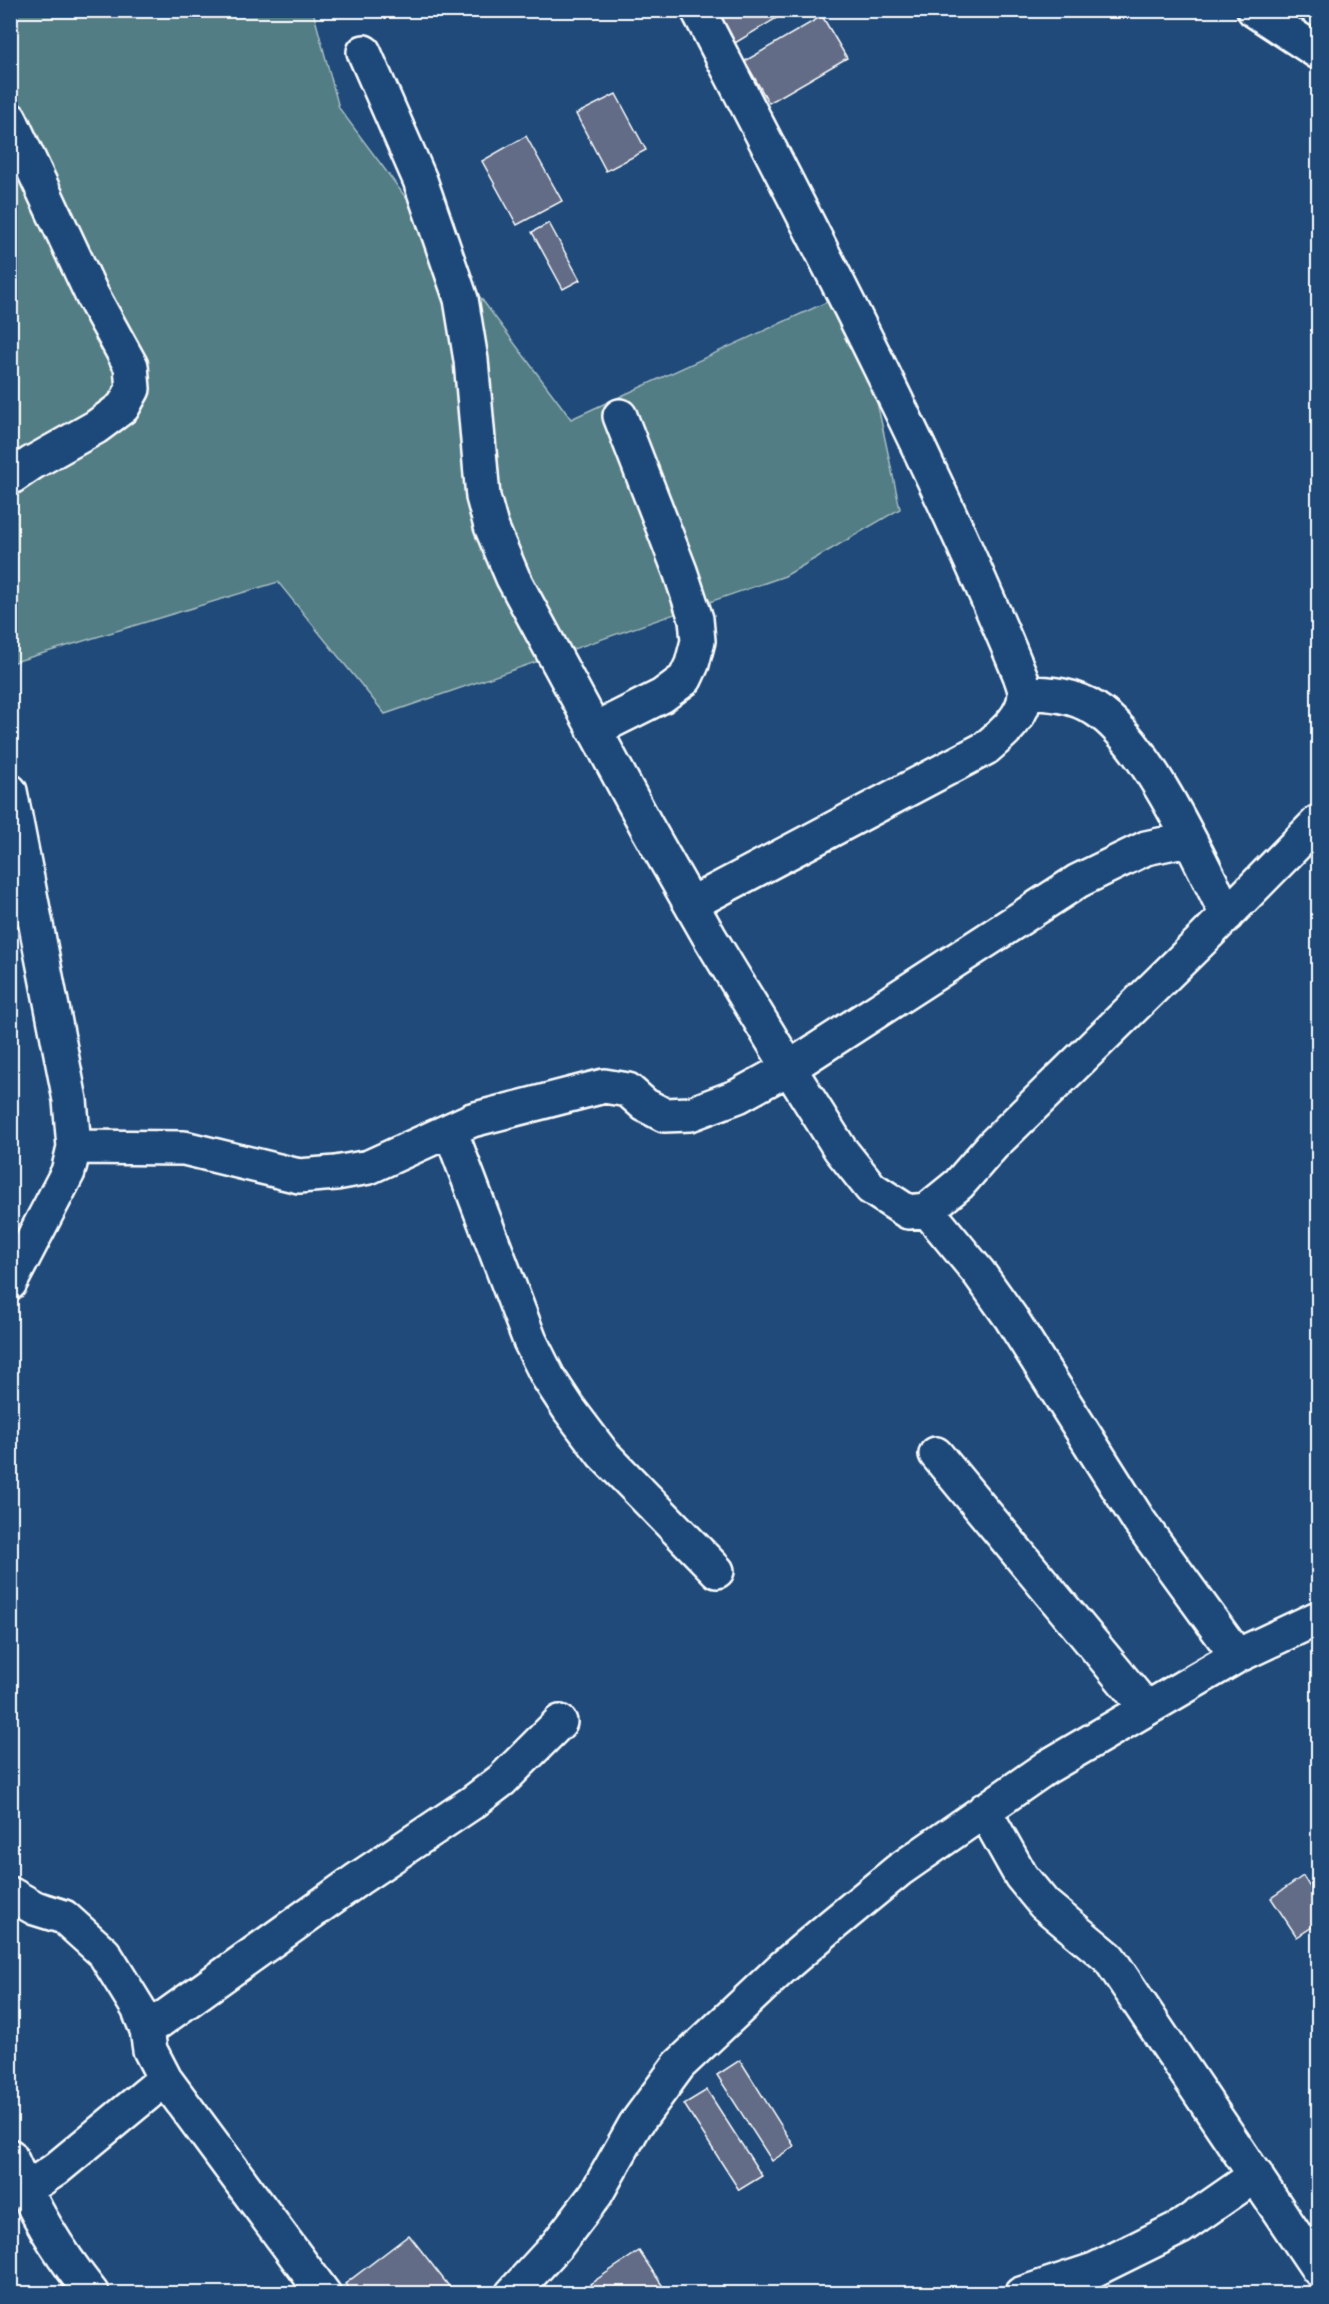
<svg xmlns="http://www.w3.org/2000/svg" width="1329" height="2304" font-family="Itim,sans-serif">
<rect width="100%" height="100%" fill="#1f4a7a"/>
<filter id="ink" filterUnits="userSpaceOnUse"><feTurbulence type="fractalNoise" baseFrequency=".0167" numOctaves="2"/><feDisplacementMap in="SourceGraphic" scale="12" xChannelSelector="R" yChannelSelector="G"/><feConvolveMatrix kernelMatrix="1 2 1 2 8 2 1 2 1" color-interpolation-filters="sRGB"/></filter>
<g filter="url(#ink)">
<path fill="#527d84" stroke="#a8bec2" stroke-width="1.5" d="M11,11h302l26,97 232,311 282,-129 47,219 -115,67 -400,138 -107,-132 -267,81z"/>
<path fill="#646c86" stroke="#fff" stroke-width="1.5" d="M715,10h68l2,3 -50,30z
M822,16l25,42 -78,45 -24,-42z
M616,94l30,56 -40,21 -30,-57z
M526,136l36,65 -45,24 -35,-64z
M549,223l31,57 -17,9 -31,-57z
M1303,1876l15,24v23l-21,14 -26,-39z
M740,2060l54,86 -22,15 -55,-86z
M707,2090l55,86 -23,14 -55,-86z
M409,2235l46,59h-102l-8,-10z
M639,2251l29,43h-71l-7,-10z"/>
<g fill="none" stroke-linecap="round" stroke-linejoin="round">
<defs>
<path id="minor" d="M1254,10l64,42
M364,52l56,128 41,119 10,61 12,137 8,29 22,52 135,251 61,107 80,132 51,81 31,39 37,24 19,-2 32,-26 34,-39 209,-205 116,-118
M10,119l82,176 39,71 2,23 -10,18 -27,20 -64,36 -22,15
M1025,693c25,0 49,2 70,16 52,32 104,150 132,206
M594,730l68,-34 23,-17 7,-15 6,-23 -2,-22 -16,-48 -60,-155
M10,791l60,309 4,47 -6,25 -58,111
M691,904l295,-156c16,-14 38,-31 39,-54 0,-6 -3,-13 -5,-19 -94,-228 -209,-446 -322,-665
M450,1130l80,211 18,36 21,32 34,45 114,117
M74,1147l110,1 115,28 37,-3 33,-6 103,-47 132,-34 24,4 17,15 19,10 26,-1 48,-18 51,-28 289,-187 68,-33 42,-9
M927,1210l52,63 32,45 128,203 98,135
M936,1454l210,254
M984,1810l37,66 23,28 65,54 209,311
M10,1894l25,14 29,9 40,36 34,55 9,22 3,20 15,29 159,215
M147,2030l211,-151 115,-77 29,-22 58,-58
M10,2156c24,55 45,91 82,138
M25,2190l30,-20 110,-91
M512,2294l45,-49 39,-51 39,-69 44,-60 104,-98 48,-41 68,-56 148,-103 190,-111 81,-38
M1021,2294l73,-24 87,-43 75,-52"/>
</defs>
<use href="#minor" stroke="#fff" stroke-width="38"/>
<use href="#minor" stroke="#1f4a7a" stroke-width="33"/>
</g>
</g>
<rect width="1329" height="2304" fill="none" stroke="#1f4a7a" stroke-width="36"/>
<rect x="18" y="18" width="1293" height="2268" fill="none" stroke="#fff" stroke-width="2" filter="url(#ink)"/>
</svg>
